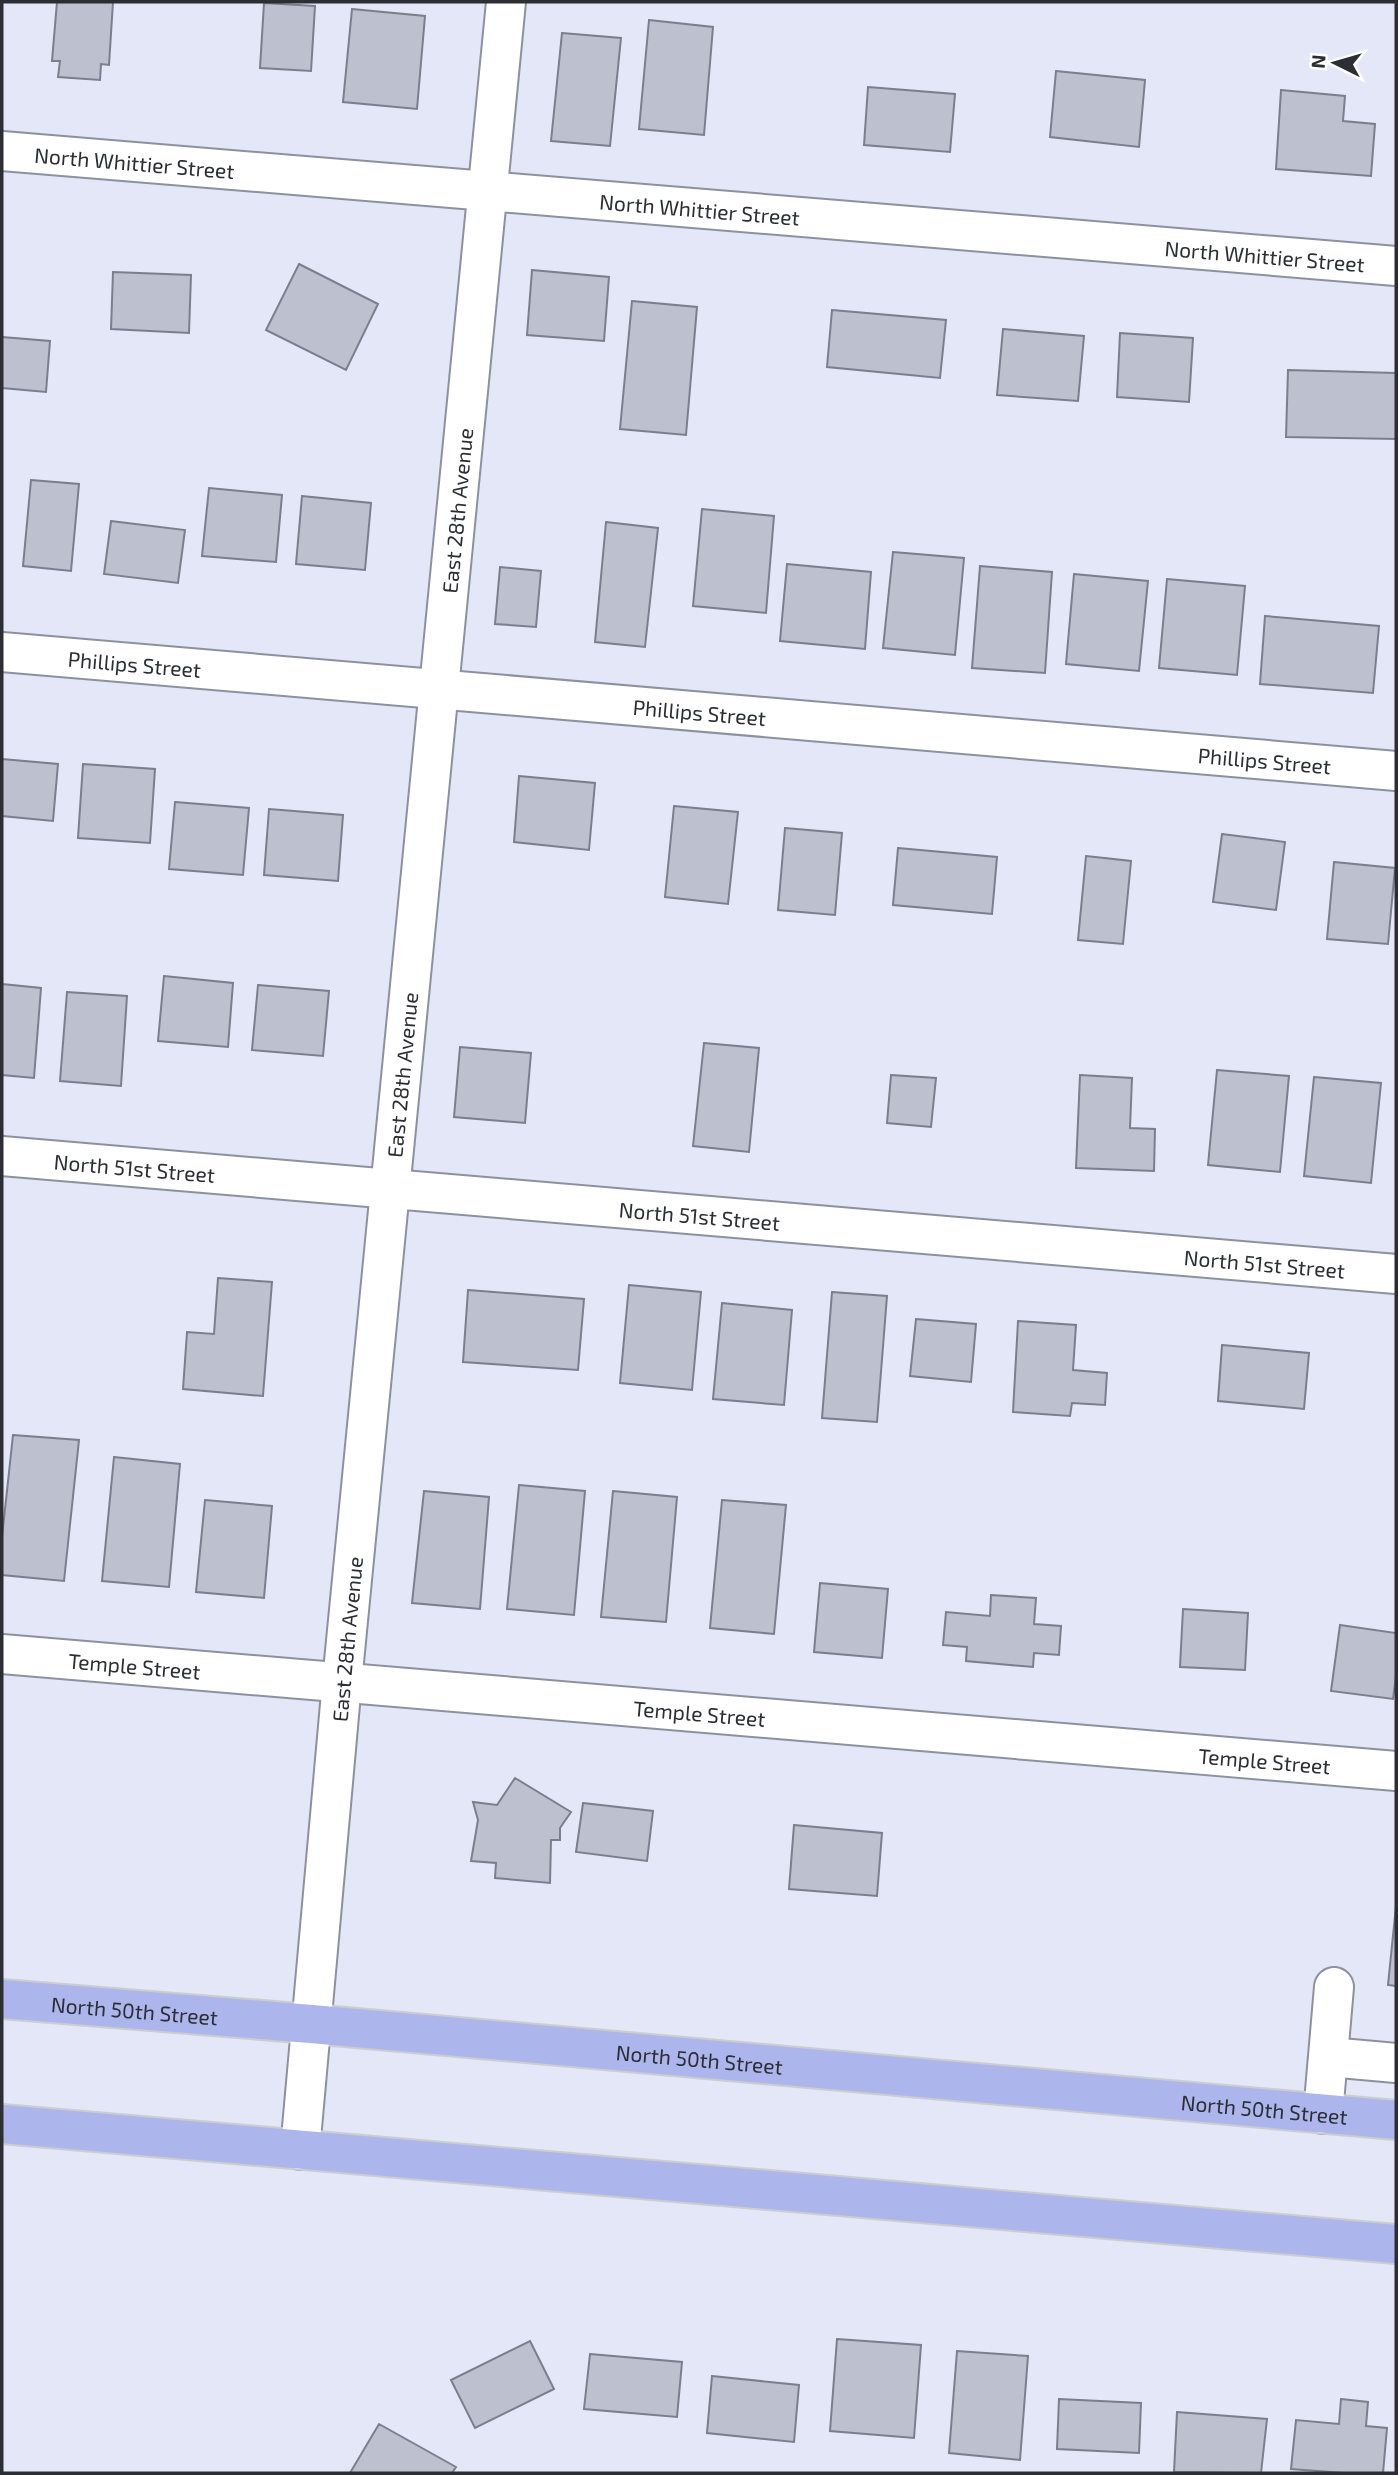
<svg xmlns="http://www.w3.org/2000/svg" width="1398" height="2475" font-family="'Exo 2',sans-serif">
<rect width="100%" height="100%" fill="#e3e7f7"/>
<path fill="#bcc0cf" stroke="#7b7f8d" stroke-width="2" d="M57,2h56l-4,63 -8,-1 -1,16 -42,-3 2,-16h-8z
M264,3l51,3 -4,65 -51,-3z
M352,9l73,7 -8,93 -74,-7z
M649,20l64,7 -9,108 -65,-6z
M562,33l59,5 -11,108 -59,-5z
M1056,71l89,9 -6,67 -89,-10z
M868,87l87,7 -5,58 -86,-7z
M1281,90l64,6 -2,25 32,3 -4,52 -95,-7z
M299,264l79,40 -32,66 -80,-40z
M532,270l77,7 -5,64 -77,-6z
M113,272l78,3 -2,58 -78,-4z
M632,301l65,6 -11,128 -66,-6z
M832,310l114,10 -6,58 -113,-11z
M1003,329l81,7 -6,65 -81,-6z
M1120,333l73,5 -4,64 -72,-5z
M2,337l48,4 -4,51 -44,-4z
M1288,370l108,3v66l-110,-2z
M31,480l48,4 -8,87 -48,-5z
M209,488l73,7 -6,67 -74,-6z
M302,496l69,7 -6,67 -69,-6z
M702,509l72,7 -8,97 -73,-7z
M111,521l74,9 -7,53 -74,-9z
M606,522l52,6 -13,119 -50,-5z
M893,552l71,6 -9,97 -72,-7z
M787,564l84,8 -6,77 -85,-8z
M980,566l72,6 -7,101 -73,-5z
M500,567l41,4 -5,56 -41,-3z
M1074,574l74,7 -9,90 -73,-7z
M1167,579l78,7 -8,89 -78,-7z
M1265,616l114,10 -6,67 -113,-9z
M2,759l56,5 -5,57 -51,-5z
M83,764l72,5 -5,74 -72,-5z
M519,776l76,7 -6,67 -75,-8z
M175,802l74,6 -6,67 -74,-6z
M674,806l64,6 -10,92 -63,-7z
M269,809l74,6 -5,66 -74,-6z
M785,828l57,5 -7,82 -57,-5z
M1222,834l63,8 -9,68 -63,-8z
M898,848l99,9 -5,57 -99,-9z
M1086,856l45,5 -8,83 -45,-4z
M1334,862l61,6 -7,76 -61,-5z
M164,976l69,7 -5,64 -70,-6z
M2,984l39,4 -7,90 -32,-3z
M258,985l71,6 -6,65 -71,-6z
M67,992l60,4 -6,90 -61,-5z
M704,1043l55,5 -10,104 -56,-6z
M460,1047l71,6 -6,70 -71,-6z
M1217,1070l72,6 -9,96 -72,-7z
M891,1075l45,3 -5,49 -44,-4z
M1080,1075l52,3 -2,50 25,1 -1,42 -78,-3z
M1314,1077l67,6 -10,100 -67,-7z
M218,1278l54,4 -9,114 -80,-7 4,-57 27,2z
M629,1285l72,7 -9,98 -72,-7z
M468,1290l116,9 -6,71 -115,-8z
M832,1292l55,4 -10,126 -55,-4z
M722,1303l70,7 -8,95 -71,-6z
M916,1319l60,5 -5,58 -61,-6z
M1018,1321l58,4 -3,45 34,3 -2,32 -33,-2 -2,13 -57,-4z
M1222,1345l87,8 -5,56 -86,-8z
M13,1435l66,5 -15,141 -62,-6v-38z
M114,1457l66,7 -11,123 -67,-6z
M519,1485l66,6 -11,124 -67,-6z
M424,1491l65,6 -9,112 -68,-6z
M613,1491l64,6 -11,125 -65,-5z
M205,1500l67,6 -8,92 -68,-6z
M722,1500l64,5 -12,129 -64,-6z
M820,1583l68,6 -6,69 -68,-6z
M991,1595l45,3 -2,26 27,2 -2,29 -25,-2 -1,14 -67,-6 1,-14 -24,-2 3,-33 44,4z
M1183,1609l65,4 -3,57 -65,-3z
M1340,1625l56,8v42l-3,24 -62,-8z
M515,1778l56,34 -11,16v12h-9l-1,43 -55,-5 1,-15 -25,-2 7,-41 -5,-18 24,3z
M583,1803l70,8 -6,50 -71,-9z
M794,1825l88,8 -5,63 -88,-7z
M1396,1906v80l-8,-1z
M837,2339l84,6 -7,93 -84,-7z
M530,2341l24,48 -79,39 -24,-48z
M957,2351l71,5 -8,104 -71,-7z
M590,2354l92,8 -5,55 -93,-8z
M712,2376l87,9 -5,57 -87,-9z
M1059,2399l82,4 -2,50 -82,-4z
M1341,2399l27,3 -2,24 21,2 -4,45h-39l-53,-4 5,-49 43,4z
M1177,2412l90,7 -6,54 -87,-1z
M379,2424l77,43 -4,6h-102z"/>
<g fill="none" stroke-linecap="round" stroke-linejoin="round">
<defs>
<g id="minor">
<path id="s1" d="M2,151l1394,115"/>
<path id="s2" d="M2,652l1394,119"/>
<path id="s3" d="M2,1156l1394,118"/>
<path id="s4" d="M2,1654l1394,117"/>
<path d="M1329,2057l67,6"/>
<path d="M1323,2114l11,-127"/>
<path id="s5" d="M300,2150l42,-468 164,-1680"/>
</g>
<g id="major">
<path id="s6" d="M2,1999l309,25 1085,96"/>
<path d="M2,2124l1394,120"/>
</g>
</defs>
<use href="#minor" stroke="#8d919f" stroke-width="42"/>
<use href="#major" stroke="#cccdce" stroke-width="42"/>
<use href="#minor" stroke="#fff" stroke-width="38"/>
<use href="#major" stroke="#acb6ec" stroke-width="38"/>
</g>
<g text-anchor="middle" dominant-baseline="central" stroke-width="5" stroke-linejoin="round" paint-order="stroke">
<g font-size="21" fill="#2c2e34" stroke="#fff">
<text stroke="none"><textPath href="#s1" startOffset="133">North Whittier Street</textPath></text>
<text stroke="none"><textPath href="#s1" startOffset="700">North Whittier Street</textPath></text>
<text stroke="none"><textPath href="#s1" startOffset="1267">North Whittier Street</textPath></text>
<text stroke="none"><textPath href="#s5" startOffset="1647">East 28th Avenue</textPath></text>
<text stroke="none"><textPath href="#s2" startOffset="133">Phillips Street</textPath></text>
<text stroke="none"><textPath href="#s2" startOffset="700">Phillips Street</textPath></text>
<text stroke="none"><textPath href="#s2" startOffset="1267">Phillips Street</textPath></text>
<text stroke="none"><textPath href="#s5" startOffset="1080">East 28th Avenue</textPath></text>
<text stroke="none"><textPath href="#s3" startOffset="133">North 51st Street</textPath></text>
<text stroke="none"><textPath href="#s3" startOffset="700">North 51st Street</textPath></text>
<text stroke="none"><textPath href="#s3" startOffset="1267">North 51st Street</textPath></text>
<text stroke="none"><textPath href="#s5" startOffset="513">East 28th Avenue</textPath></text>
<text stroke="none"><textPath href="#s4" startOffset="133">Temple Street</textPath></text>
<text stroke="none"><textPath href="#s4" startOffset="700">Temple Street</textPath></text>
<text stroke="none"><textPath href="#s4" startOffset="1267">Temple Street</textPath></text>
<text stroke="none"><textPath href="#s6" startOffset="133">North 50th Street</textPath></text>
<text stroke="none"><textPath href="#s6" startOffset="700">North 50th Street</textPath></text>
<text stroke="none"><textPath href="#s6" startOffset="1267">North 50th Street</textPath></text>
</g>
</g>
<rect width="1398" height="2475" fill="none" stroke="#2c2e34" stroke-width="7"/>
<g transform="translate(1335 63) rotate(275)" stroke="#ffffff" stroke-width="5" paint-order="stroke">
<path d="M0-5L12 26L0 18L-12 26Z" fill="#2c2e34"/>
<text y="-10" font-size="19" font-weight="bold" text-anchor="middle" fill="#2c2e34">N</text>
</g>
</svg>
